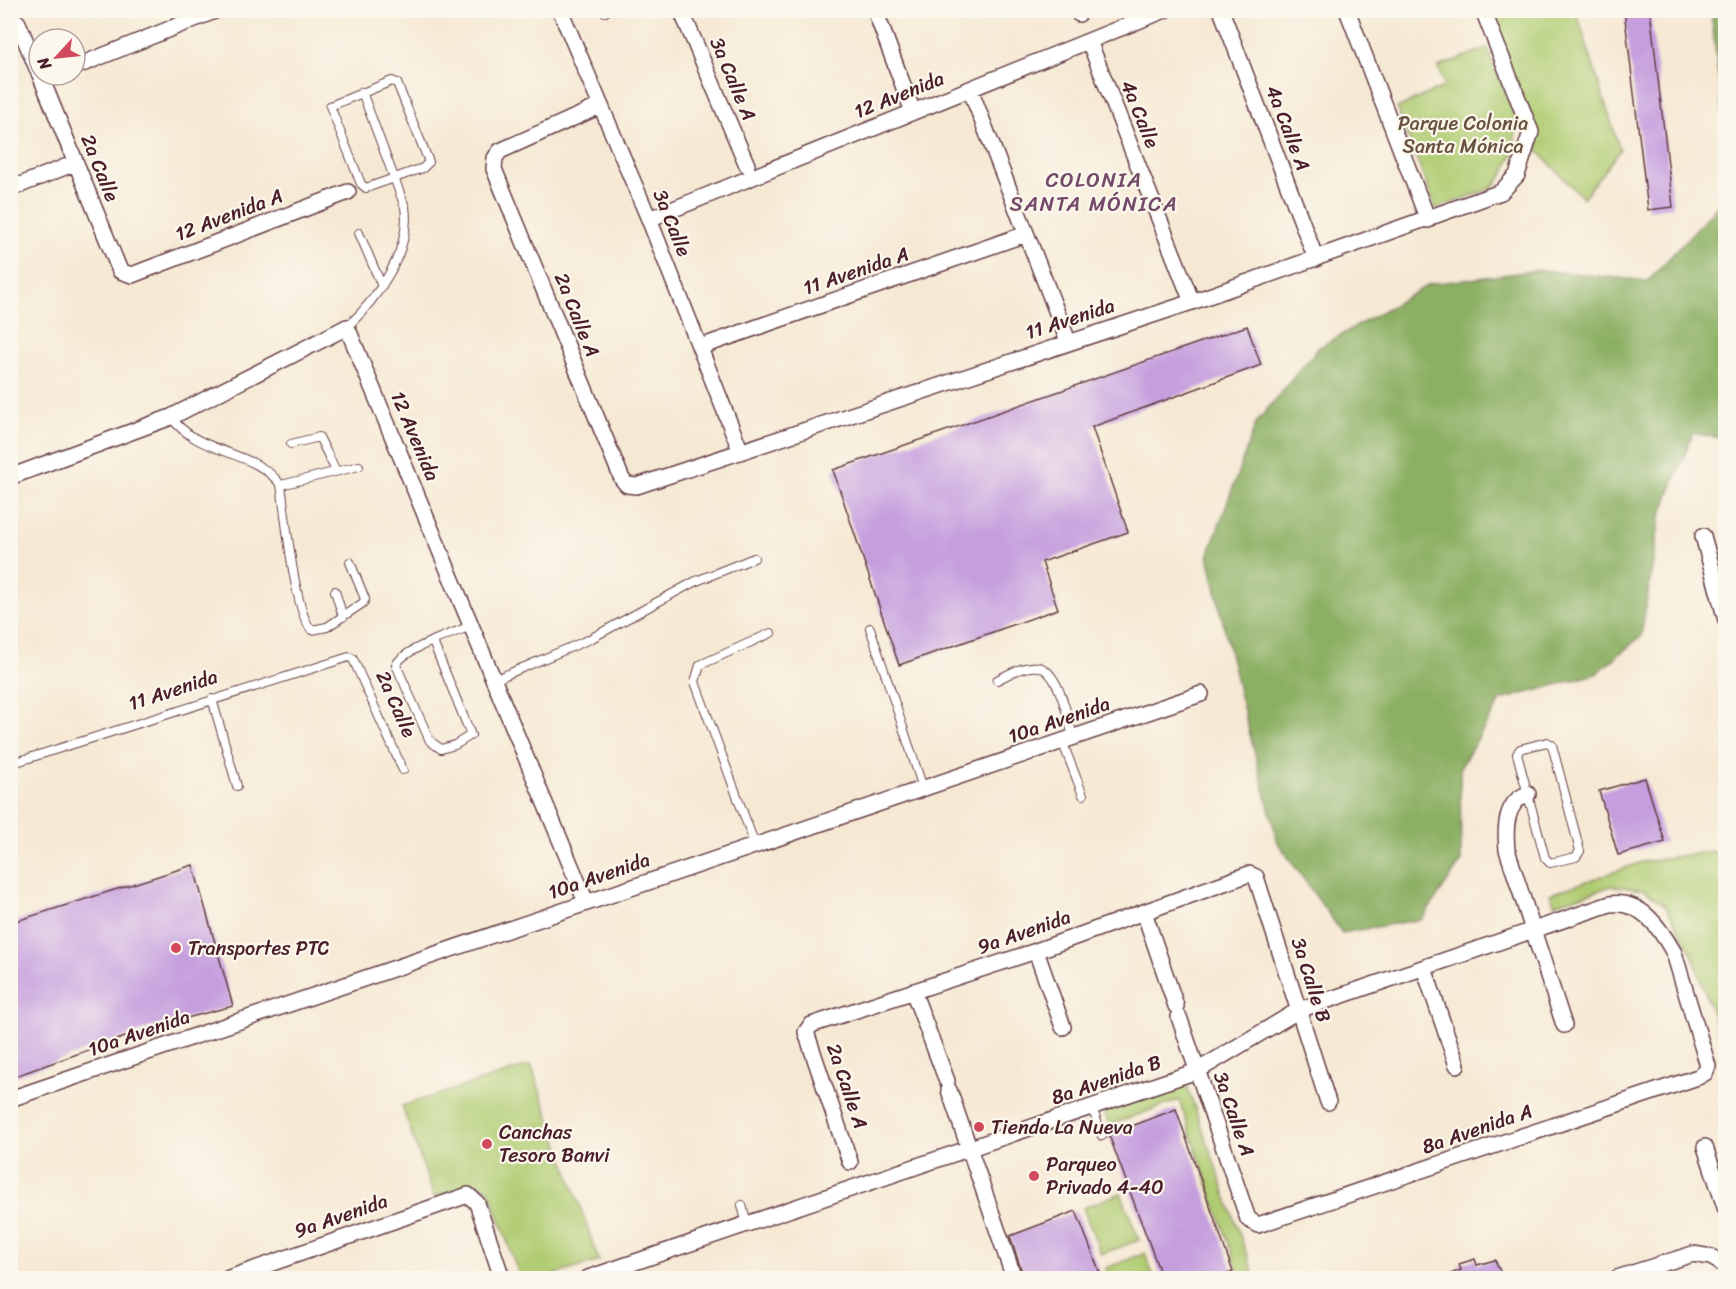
<svg xmlns="http://www.w3.org/2000/svg" width="1736" height="1289" font-family="Sriracha,sans-serif">
<rect width="100%" height="100%" fill="#fbf7ec"/>
<filter id="ink" filterUnits="userSpaceOnUse"><feTurbulence type="fractalNoise" baseFrequency=".0167" numOctaves="2"/><feDisplacementMap in="SourceGraphic" scale="12" xChannelSelector="R" yChannelSelector="G"/><feConvolveMatrix kernelMatrix="1 2 1 2 8 2 1 2 1" color-interpolation-filters="sRGB"/></filter>
<filter id="wash" filterUnits="userSpaceOnUse"><feTurbulence type="fractalNoise" baseFrequency=".008" numOctaves="4" result="noise"/><feDisplacementMap in="SourceGraphic" scale="24" xChannelSelector="R" yChannelSelector="G"/><feGaussianBlur stdDeviation="1.35" result="paint"/><feColorMatrix in="noise" values="0 0 0 0 0 0 0 0 0 0 0 0 0 0 0 0 0 1.4 0 .05"/><feComposite in="paint" operator="in"/></filter>
<g filter="url(#wash)">
<rect width="100%" height="100%" fill="#f6e9d4"/>
<path fill="#b0cc72" stroke="#7d764e" stroke-width="1.5" d="M1483,11h93l44,139 -37,48 -46,-48z
M1487,48l29,72 -2,31 -10,22 -12,15 -56,21 -39,-101 48,-22 -7,-19z
M1712,851l13,7v194l-32,-96 -28,-51 -22,-15 -31,-4 -57,18 -5,-10 92,-32z
M531,1065l68,196 -55,17h-24l-31,-89 -13,-6 -42,14 -32,-91z
M1184,1077l69,195 -13,4 -61,-176 -70,25 -7,-18z
M1121,1193l18,47 -38,14 -18,-46z
M1145,1253l9,25h-45l-3,-10z"/>
<path fill="#8cb064" stroke="#6b6848" stroke-width="1.5" d="M1711,11h14v125z
M1725,198v241l-32,-6 -33,85 -19,118 -45,38 -95,26 -41,68 1,94 -39,57 -80,14 -64,-90 -38,-147 -32,-140 48,-133 62,-75 112,-64 111,-14 107,11z"/>
<g id="blocks">
<path fill="#c59ede" d="M1624,10h26l23,197 -25,3z
M1247,326l14,39 -169,62 36,105 -86,30 16,47 -159,56 -66,-195z
M1645,778l20,64 -47,13 -19,-64z
M193,865l40,141 -77,20 -146,52v-155z
M1176,1109l57,163 -18,6h-53l-53,-143z
M1076,1211l26,67h-78l-14,-42z
M1475,1259l2,6 18,-5 8,18h-58v-2l16,-6 -2,-6z"/>
</g>
</g>
<g filter="url(#ink)">
<use href="#blocks" fill-opacity="0" stroke="#643d44" stroke-width="1.5"/>
<g fill="none" stroke-linecap="round" stroke-linejoin="round">
<defs>
<path id="lane" d="M605,12l3,-2
M392,81l5,2 32,79 -6,6 -57,20 -5,-4 -31,-78z
M359,233l22,51
M347,327c30,-28 65,-77 58,-120l-43,-115
M171,417c28,39 82,31 110,68 4,26 14,132 31,145l15,-3 36,-24 2,-4 -15,-37
M291,444l28,-7 17,34
M281,485l78,-19
M335,591l8,26
M870,628l53,160
M433,642l38,93 -16,10 -14,4 -11,-8 -34,-76c7,-16 58,-32 75,-39
M494,680l96,-41 104,-57 60,-24
M997,680c12,-6 27,-15 41,-13 21,3 30,52 35,70
M212,699l25,87
M1062,741l21,54
M1547,742l5,3 28,106 -4,6 -26,6 -5,-5 -28,-104 3,-5z
M10,764l339,-107 4,2 50,111
M755,845l-60,-163 5,-17 71,-32
M10,902v1
M1092,1107l10,29
M742,1205l5,20"/>
<path id="street" d="M560,10l89,209 92,233
M681,10l66,155
M875,10l38,102
M1077,10l2,4
M1221,10l95,249
M1347,10l81,210
M10,16l8,7 21,50
M1089,41l103,261
M75,67l142,-57
M40,75l80,196 12,4 216,-83
M970,89l98,252
M600,106l-100,45 -5,7 -1,11 128,310 5,6 10,1 555,-184 309,-110 16,-17 14,-43 -48,-122
M10,189l65,-26
M649,219l516,-209
M700,347l326,-113
M10,477l161,-60 176,-90 239,575
M1703,536l23,84
M1528,794c-23,7 -23,35 -21,56l57,175
M1144,912l32,94
M1036,951l27,76
M1424,968l33,97
M913,991l34,90
M949,1090l65,188
M10,1099l1191,-405
M1705,1147l21,63
M850,1162l-44,-130 5,-7 225,-74 213,-77 7,3 72,225
M229,1278l239,-83 9,8 25,75
M588,1278l609,-207 102,-61 311,-106c32,-4 50,24 64,49l34,113 -3,7 -7,4 -440,148 -10,-6 -69,-202
M1617,1278l76,-24 18,3 15,9"/>
</defs>
<use href="#lane" stroke="#643d44" stroke-width="10"/>
<use href="#street" stroke="#643d44" stroke-width="18"/>
<use href="#lane" stroke="#fff" stroke-width="8"/>
<use href="#street" stroke="#fff" stroke-width="15"/>
</g>
</g>
<g fill="#d1495b" stroke="#fbf7ec" stroke-width="2">
<circle cx="176" cy="948" r="6"/>
<circle cx="979" cy="1127" r="6"/>
<circle cx="487" cy="1144" r="6"/>
<circle cx="1034" cy="1176" r="6"/>
</g>
<g text-anchor="middle" dominant-baseline="central" stroke-width="4.5" stroke-linejoin="round" paint-order="stroke">
<g font-size="20" fill="#4a1f2b" stroke="#fbf7ec">
<text transform="translate(733 79) rotate(67)">3a Calle A</text>
<text transform="translate(899 95) rotate(-22)">12 Avenida</text>
<text transform="translate(1140 114) rotate(68)">4a Calle</text>
<text transform="translate(1288 128) rotate(69)">4a Calle A</text>
<text transform="translate(100 168) rotate(68)">2a Calle</text>
<text transform="translate(229 215) rotate(-21)">12 Avenida A</text>
<text transform="translate(672 223) rotate(68)">3a Calle</text>
<text transform="translate(856 271) rotate(-19)">11 Avenida A</text>
<text transform="translate(577 315) rotate(68)">2a Calle A</text>
<text transform="translate(1070 319) rotate(-18)">11 Avenida</text>
<text transform="translate(415 436) rotate(67)">12 Avenida</text>
<text transform="translate(173 690) rotate(-18)">11 Avenida</text>
<text transform="translate(396 704) rotate(66)">2a Calle</text>
<text transform="translate(1059 720) rotate(-19)">10a Avenida</text>
<text transform="translate(599 876) rotate(-19)">10a Avenida</text>
<text transform="translate(1024 932) rotate(-19)">9a Avenida</text>
<text transform="translate(1311 980) rotate(72)">3a Calle B</text>
<text transform="translate(139 1033) rotate(-19)">10a Avenida</text>
<text transform="translate(1106 1080) rotate(-19)">8a Avenida B</text>
<text transform="translate(847 1086) rotate(71)">2a Calle A</text>
<text transform="translate(1234 1114) rotate(71)">3a Calle A</text>
<text transform="translate(1477 1129) rotate(-19)">8a Avenida A</text>
<text transform="translate(341 1216) rotate(-19)">9a Avenida</text>
</g>
<g font-size="20" fill="#695340" stroke="#fbf7ec">
<text x="1463" y="123">Parque Colonia<tspan x="1463" dy="23">Santa Mónica</tspan></text>
</g>
<g font-size="20" fill="#4a1f2b" stroke="#fbf7ec" text-anchor="start">
<text x="188" y="948">Transportes PTC</text>
<text x="991" y="1127">Tienda La Nueva</text>
<text x="499" y="1132">Canchas<tspan x="499" dy="23">Tesoro Banvi</tspan></text>
<text x="1046" y="1164">Parqueo<tspan x="1046" dy="23">Privado 4-40</tspan></text>
</g>
<g font-size="21" letter-spacing="1.5" fill="#754b6a" stroke="#fbf7ec">
<text x="1094" y="180">COLONIA<tspan x="1094" dy="24">SANTA MÓNICA</tspan></text>
</g>
</g>
<rect width="1736" height="1289" fill="none" stroke="#fbf7ec" stroke-width="36"/>
<g transform="translate(57 57) rotate(243)"><circle r="28" fill="#fbf7ec" stroke="#b4a19f" stroke-width="1.5"/>
<path d="M0-4.5L10 22L0 15L-10 22Z" fill="#d1495b"/>
<text y="-9" font-size="16" font-weight="bold" text-anchor="middle" fill="#4a1f2b">N</text>
</g>
</svg>
